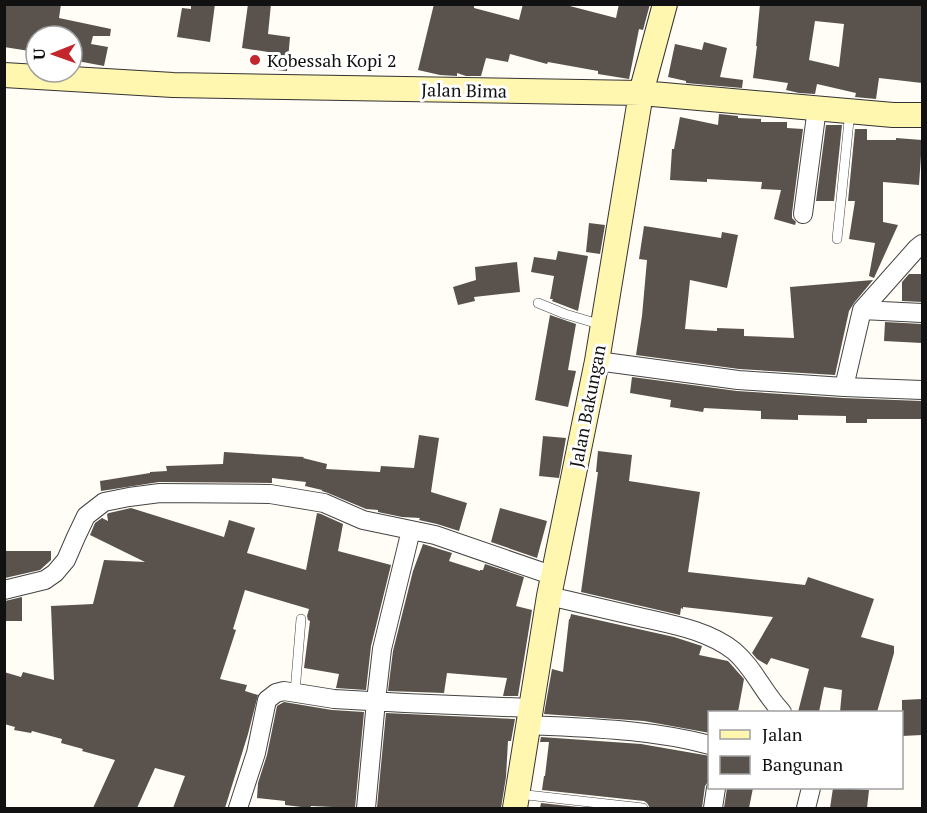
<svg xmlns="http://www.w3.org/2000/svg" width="927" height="813" font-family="'PT Serif',serif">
<rect width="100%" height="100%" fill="#fffdf5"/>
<path fill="#5a524d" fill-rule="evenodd" d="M4,4h57l-2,14 52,11 -1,7h-17l-2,8 17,3 -4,19 -32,-6v-24h-36v16l-32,-5z
M191,4h24l-5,38 -33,-5 5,-29 9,1z
M248,4h23l-3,30 22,3 -3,34 -21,-2 2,-17 -26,-4z
M434,4h40v4l45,12 4,-16h39l54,14 3,-14h31l-7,26 -4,-1 -10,50 -31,-5v-3l-50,-9 -1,2 -37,-10 -2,8 -22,-4 -5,18h-15l-9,-3v3l-17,-1 -22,-5z
M760,4h162v79l-43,-5 -3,21 -21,-2 1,-4 -39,-9 -2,10 -16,-1 -13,-3 2,-7 -35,-5 4,-32h-1zM815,21l29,3 -5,43 -30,-7z
M704,42l23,6 -7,29 23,3 -1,8 -56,-5v-2l-18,-4 7,-33 27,6z
M719,114l19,2v2l23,1v3h26v6l16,1 -11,84v5l4,4 -1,3 -21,-6 7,-29 -20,-1 1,-7 -55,-3v3l-37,-2 2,-31h2l6,-32 38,8z
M826,125h16l-8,76h-18z
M855,129h12v11h29v-2l26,2 -3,45 -36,-3v40l15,3 -24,53 -5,-2 6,-33 -26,-4 6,-38h-7z
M589,223l16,2 -5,29 -14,-2z
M644,226l77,12 1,-6 16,3 -11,53 -37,-8 -5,49 32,2v-3l27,1v7l50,2 -4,-51 83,-7 -19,23 -5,8 -14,64 -96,-6 -103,-14 6,-39 5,-56 -8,-1z
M558,251l30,5 -10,55 -26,-10 1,-2h-3l4,-23 -23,-4 3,-15 22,3z
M517,262l3,30 -46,5 1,4 -17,4 -5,-18 23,-7 -1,-13z
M909,274h13v28l-20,-1v-19z
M550,315l26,9 -8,46 8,1 -8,36 -33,-7z
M885,322l37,2v19l-38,-2z
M632,377l105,14 106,7 79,3v18h-55v4h-21v-7l-48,-1v5l-37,-1v-8l-57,-3 -1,4 -33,-5 1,-7 -41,-7z
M419,435l20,3 -8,54 36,11 -8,28 -22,-7 -18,-4 1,-2 -18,-1 -24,-5v-2l-12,-1 -38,-16 -6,-2v-1l-17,-4 1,-4 -34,-4v5l-113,-1 -58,9 -1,-10 50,-8v-1l17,-1 -1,-5 57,-2 1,-12 80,5 -1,1 24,6 -1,5 54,3 1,-6 33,2z
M543,436l23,2 -7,40 -20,-2z
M598,451l34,4 -3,26 71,11 -12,80 117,13 3,-8 66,22 -13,38 33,9v7l-17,59h-37l2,-22 -18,-3 -5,25h-21l11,-43 -38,-11 -4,7 -10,-6 -5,-6 21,-36 -90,-10v2l-2,-1 -1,7 -99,-23 17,-120h-2z
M131,508l93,29 5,-17 26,8 -8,25 59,17 11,-57 4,1 22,10 -5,27 53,14 -20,81 -5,44 -30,-2 3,-14 -35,-6 6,-47 -2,-1 -1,-4 2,-7 -64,-19 -12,39 3,1 -16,49 27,6 -2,6 13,4 -10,39 -23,74h-52l12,-32 -30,-8 -18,40h-44l22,-48 -33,-9 1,-2 -22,-6 1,-4 -30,-8 -1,2 -17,-3 1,-3 -11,-3v-52l17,5 2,-5 31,8 -3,-74 42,-2 11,-44 41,2 -55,-27 5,-12 7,-5 6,3 -1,-7 2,-1z
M500,508l47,13 -10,37 -46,-16z
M423,544l29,9 -3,8 31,10v-1h3l2,-6 39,13 -8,29 16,4 -14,86h-15l4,-18 -60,-5 -3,20 -56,-2 5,-40 20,-80z
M5,551h46v9l-11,10 -35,8z
M22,597v24h-17v-20z
M571,614l103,23 28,9 -3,9 29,6 16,18 -6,33h-28v21l-66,-12 -100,-7 8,-45 11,3 6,-53h1z
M922,699v36l-20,1v-36z
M284,702l48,8 32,2 -9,96 -44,-2 -1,2 -25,-3v-4l-28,-3 1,-15 9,-28 10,-49z
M386,713l129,6 -4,22h-3l-2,36 -5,31h-107l-17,-1z
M541,737l100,7 69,12v23l-5,7 -3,22h-52l-3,-5 -3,-2 -102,-11 2,-14h1l4,-34h-9z
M727,788h26l-4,20h-25z
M833,788l36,2 -2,18h-37z
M541,803l46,5h-47z"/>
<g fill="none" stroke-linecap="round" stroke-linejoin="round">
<defs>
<path id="lane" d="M837,239l13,-128
M538,303l27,11 37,11
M295,692l6,-73
M518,794l125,14"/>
<path id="street" d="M803,214l14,-106
M862,310l60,3
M597,361l141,19 106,7 78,3
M844,387l18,-77 55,-62 5,-4
M4,590l41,-10 10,-7 11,-13 10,-23 10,-21 18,-14 25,-5 31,-4 110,1 54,9 39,17 72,15 119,41
M549,596c29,7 57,13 86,20 33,8 71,13 99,35 20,17 30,43 48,61
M528,725c61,3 122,4 182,20
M238,808l18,-55 11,-53 9,-7 8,-2 50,8 71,4 126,5
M366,808l10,-107 6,-52 29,-119
M713,808l3,-20
M806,808l5,-20"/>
<path id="secondary" d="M4,75l169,10 468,8 252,22h29
M515,808l34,-212 48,-235 44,-268 24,-89"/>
</defs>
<use href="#lane" stroke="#444" stroke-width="10"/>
<use href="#street" stroke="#444" stroke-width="20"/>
<use href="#secondary" stroke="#333" stroke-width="26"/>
<use href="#lane" stroke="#fff" stroke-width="9"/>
<use href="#street" stroke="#fff" stroke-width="18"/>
<use href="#secondary" stroke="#fff6b0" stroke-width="24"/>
</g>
<circle fill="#c4262e" stroke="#fff" stroke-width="2" cx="255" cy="60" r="6"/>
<g text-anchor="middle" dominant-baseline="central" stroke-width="6" stroke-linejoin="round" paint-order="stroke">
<g font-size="18" fill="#111" stroke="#fff" text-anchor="start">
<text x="267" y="60">Kobessah Kopi 2</text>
</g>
<g font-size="18" fill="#111" stroke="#fff">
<text transform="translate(464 90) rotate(1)">Jalan Bima</text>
<text transform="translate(587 406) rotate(-79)">Jalan Bakungan</text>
</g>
</g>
<rect width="927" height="813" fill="none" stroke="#111111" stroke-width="12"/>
<rect x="708" y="711" width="195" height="78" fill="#ffffff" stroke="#a0a0a0" stroke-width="1.5"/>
<rect x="720" y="730" width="30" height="9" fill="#fff6b0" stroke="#a0a0a0" stroke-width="1.5"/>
<text x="762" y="741" font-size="18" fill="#111111">Jalan</text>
<rect x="720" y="756" width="30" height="18" fill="#5a524d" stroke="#a0a0a0" stroke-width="1.5"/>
<text x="762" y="771" font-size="18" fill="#111111">Bangunan</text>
<g transform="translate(54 54) rotate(269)"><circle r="28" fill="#ffffff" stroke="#a0a0a0" stroke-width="1.5"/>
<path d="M0-4.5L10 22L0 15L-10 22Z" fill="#c4262e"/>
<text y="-9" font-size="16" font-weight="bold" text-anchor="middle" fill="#111111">U</text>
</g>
</svg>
